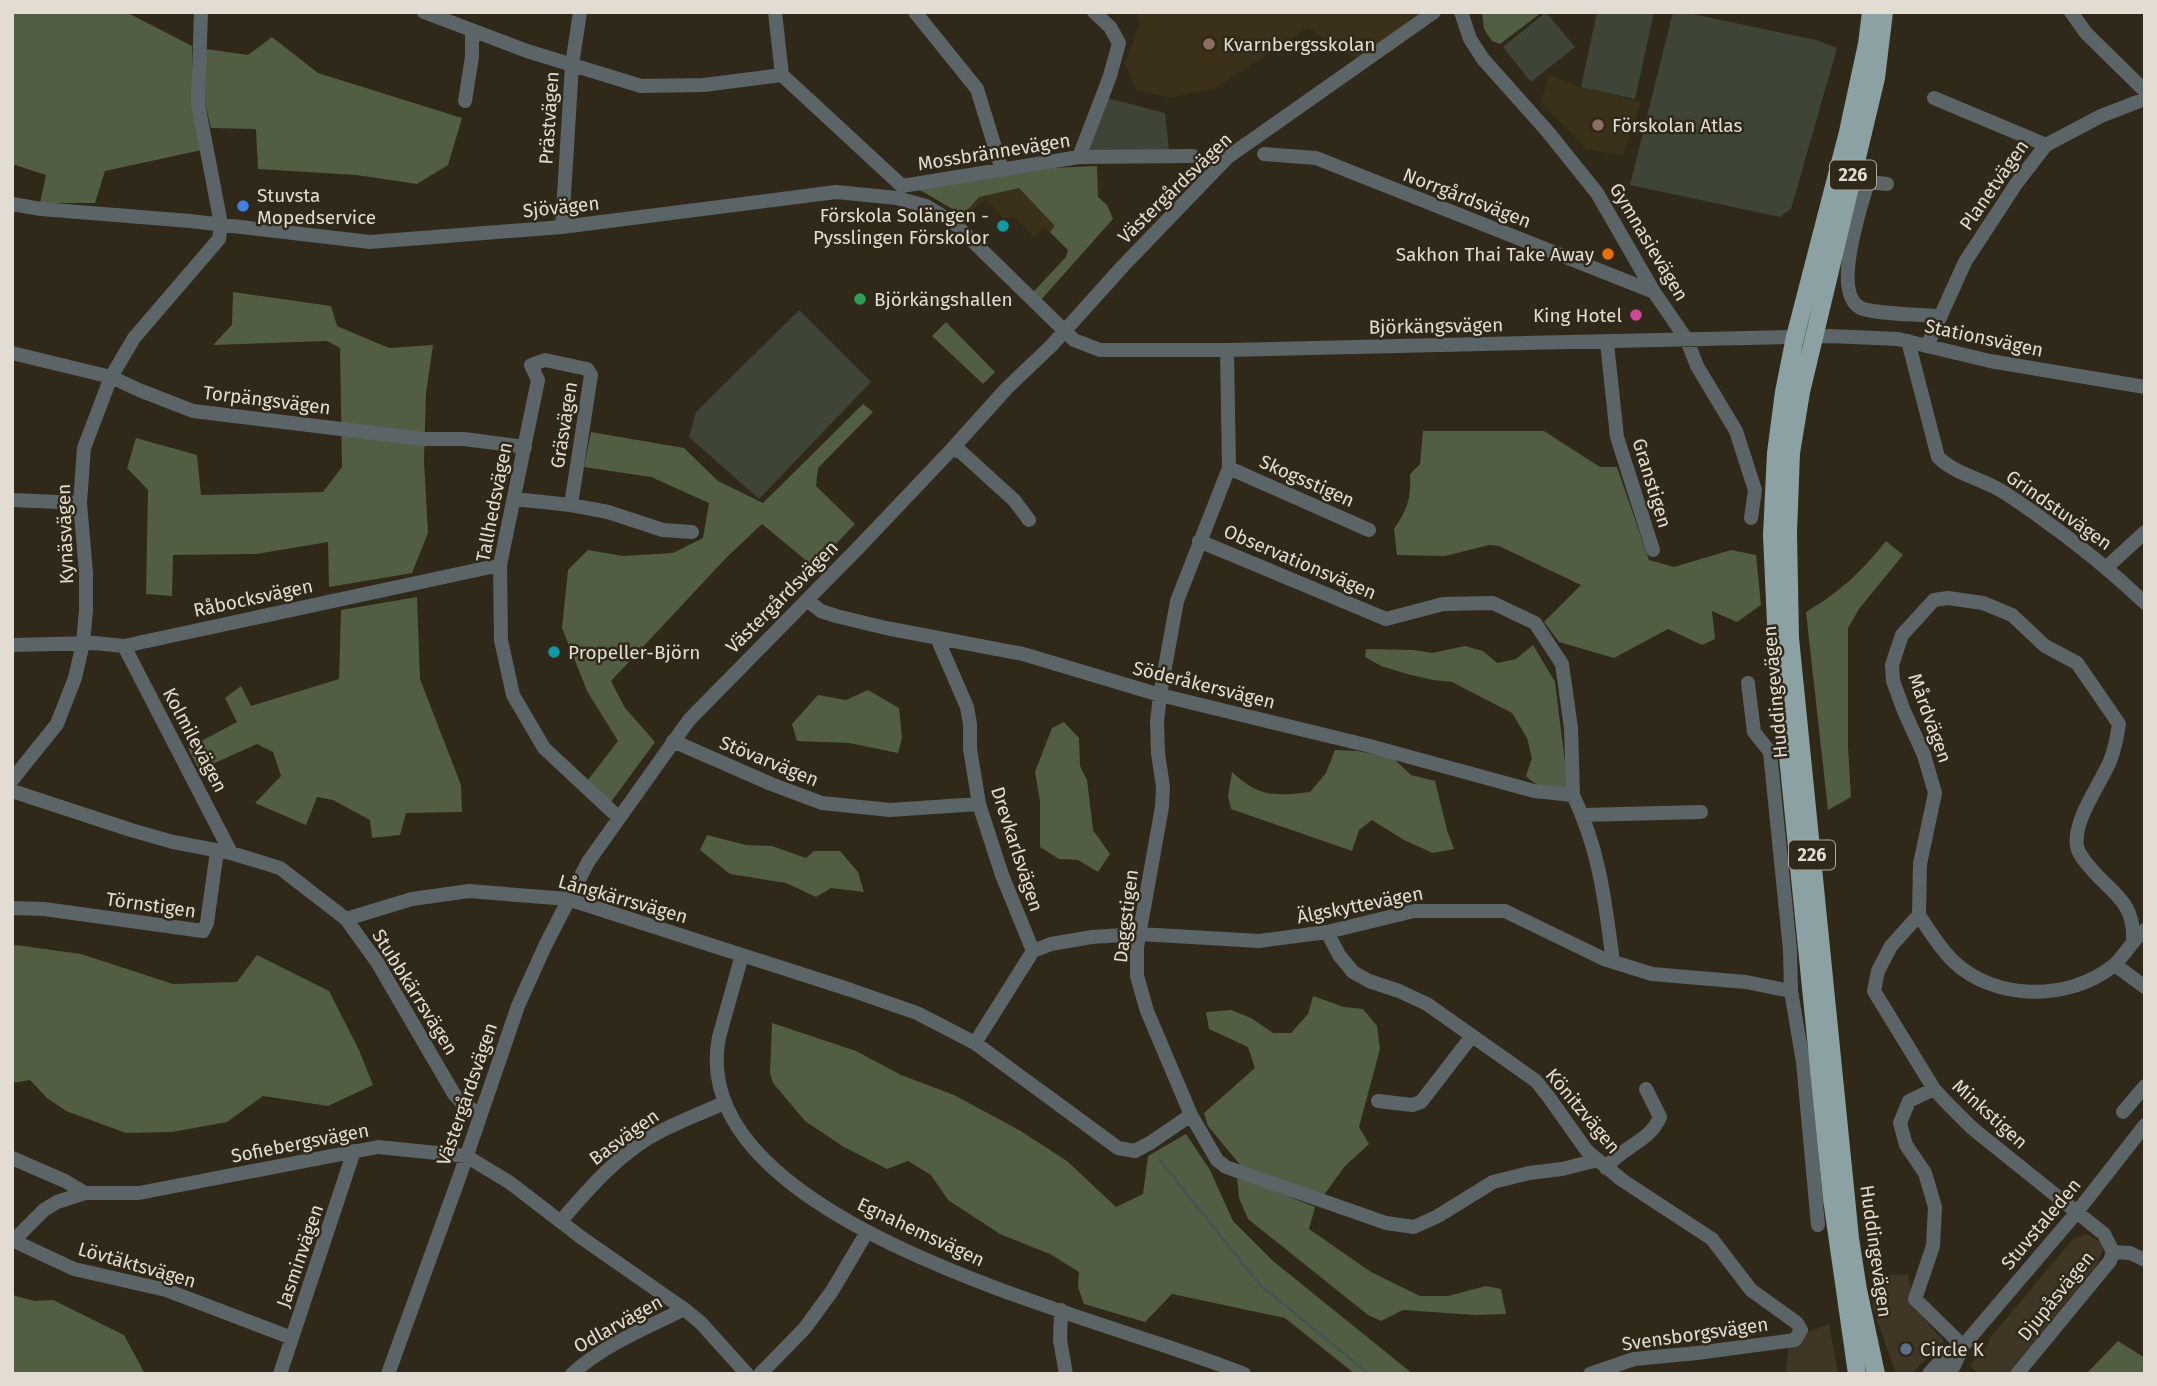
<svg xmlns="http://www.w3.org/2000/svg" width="2157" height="1386" font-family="'Fira Sans',sans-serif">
<rect width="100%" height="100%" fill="#302818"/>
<path fill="#3f3626" d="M2086,1234l15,8 2,8 -5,13 -91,111h-28l-9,-8 19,-23v-4l83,-99z
M1908,1274l5,32 31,35 -33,33h-15l-23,-66 -1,-32z
M1829,1324l9,50h-52l3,-35z"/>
<path fill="#3b3019" d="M1137,12h284l-64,47 -49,-31 -94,61 -44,9 -34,-8 -11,-26 15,-41z
M1549,75l32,12 60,15 -18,54 -37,-7 -45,-47z
M1060,169l8,81 -24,-23 -10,10 -20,-20 -10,2 -19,-20 -15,14 -36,-16z"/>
<path fill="#3e4536" d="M1546,12l29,35 -44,35 -28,-35z
M1597,12h57l-19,87 -54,-12z
M1673,12h10l133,28 21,8 -46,161 -11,8 -150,-32z
M1107,98l58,15 4,38 -81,1z
M799,310l72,72 -112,117 -70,-62 7,-25z"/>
<path fill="#515e44" d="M12,12h114l66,34v57l10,47 -97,21 -10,32h-55l6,-28 -34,-11z
M1482,12h60l-42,32 -8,-3 -8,-12z
M272,37l46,36 144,45 -14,47 -31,19 -61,-9 -98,-6 -2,-40 -45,-1 -6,-25 1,-54 42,6z
M1097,166l1,31 9,8 6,14 -74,83 -5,-11 32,-34 2,-7 -18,-18 5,-6 -36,-38 -40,9 -16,18 -45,-26 136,-21z
M233,292l98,14 6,20 52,22 44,-3 -7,48 -2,69 4,71 -16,40 -83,14 -1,-45 -72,12 -83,1 -1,41 -26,-2 2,-104 -21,-22 9,-30 61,17 4,40 122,-3 19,-25 -2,-119 -13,-7 -114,4 19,-20z
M946,322l49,50 -12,12 -51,-48z
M863,404l10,8 -55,56 -2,18 39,38 -41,43 -52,-43 -35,33 -116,124 14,27 30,34 -44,60 -24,-21 31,-40 -31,-50 -25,-63 6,-58 20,-20 35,6 50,-3 30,-15 6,-35 -58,-26 -67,-10 7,-35 93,16 34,33 45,22z
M1423,431h121l56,36h17l32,93 25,7 57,-17 25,5 5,50 -24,17 -25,-11 3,28 -13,6 -34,-16 -54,29 -55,-16 -15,-20 37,-37 -82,-39 -10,-1 -44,11 -48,-1 -3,-26c14,-21 17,-30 16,-55l10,-10z
M1886,541l17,14 -44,54 -11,19v119l3,50 -23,13 -22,-198c35,-21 54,-39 80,-71z
M417,597l3,82 41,106 1,27 -56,1 -6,22 -28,3 -2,-18 -37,-20 -16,-3 -11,28 -51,-22 26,-27 -8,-24 -16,-8 -58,26 -11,-22 49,-26 -12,-24 16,-12 10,20 88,-27 2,-69z
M1533,645l22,37 13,105c-18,3 -29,2 -42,-11l6,-18 -5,-20 -15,-25 -60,-31 -19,-2 -26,-6 -26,-8 -16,-9 1,-8 48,1 18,3 33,-7 18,5 14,12 19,-4z
M868,690l31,18 3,30 -4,15 -49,-10 -52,-2 -5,-17 26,-29 28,5z
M1064,722l15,16 1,28 7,14 6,50 17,24 -12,18 -20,-12 -19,-1 -19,-12v-46l-5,-29 17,-44z
M1335,750l23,1 36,8 17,16 24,6 12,49 7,19 -21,4 -29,-13 -32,-20 -13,10 -7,21 -121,-42 -3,-13 4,-24c28,26 42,24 78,20l16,-19z
M707,835l39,10 26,1 34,12 8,-7h26l18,21 6,20 -33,-4 -15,9 -30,-14 -56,-9 -30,-24z
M16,945l65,9 92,30 64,-2 20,-27 72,36 30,59 14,35 -45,21 -65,-10 -36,26 -55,10 -46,1 -60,-22 -19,-13 -17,-18 -18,3v-137z
M1313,996l31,11 19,2 14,17 3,23 -21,78 10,17 -24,22 -21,29 -83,-29 -33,-40 -4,-13 51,-45 -7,-21 -39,-18 -3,-17 25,-2 20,8 22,15h18l17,-19z
M772,1023l84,28 45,24 53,20 65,35 48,31 49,46 27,-13 5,-38 38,-22 24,36 23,51 40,40 140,113h-58l-70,-56 -113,-24 -27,28 -61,-18 -6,-17 1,-15 -29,-18 -50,-20 -52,-34 -17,-25 -23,-14 -21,8 -43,-22 -39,-26 -32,-38 -3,-10z
M1237,1176l78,31 -6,22 62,43 49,24h28l38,-10 15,3 5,25 -31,1 -72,-5 -22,11 -13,-6 -120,-96 -9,-21z
M12,1295l23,6 18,-1 71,35 21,39h-133z
M2118,1341l27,17v16h-59z"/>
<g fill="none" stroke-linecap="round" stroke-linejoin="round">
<path stroke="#445455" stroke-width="2.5" d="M1159,1159l101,126 109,89"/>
<path stroke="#5b6567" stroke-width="14" d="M424,12l103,39 114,35 63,-1 78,-10
M775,12l7,63 120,111 177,-29 114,-1
M915,12l62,77 25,81
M1461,12l9,27 13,20 65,73 49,61 57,99 33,48 10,26 39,65 19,59 -4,28
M2071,12l15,21 59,58
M1934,98l112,47
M465,101l7,-44v-26
M1264,154l52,4 338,134
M1079,157l31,-81 9,-33 -9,-16 -16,-15
M1887,184l-19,-2c-7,24 -36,108 -9,125 11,7 66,8 82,9
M12,204l29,5 149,12 180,21 192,-15 274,-35 61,6 29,8 28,17 120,117 26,10h127l602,-14 69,3 92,22 155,26
M562,227l10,-162 8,-53
M1908,341l30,116c18,18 46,22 67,36 50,33 96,68 140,110
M1607,343l10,94 36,113
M1927,346l38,-84 51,-78 30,-39 55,-29 44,-17
M1227,350l2,118 -52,133 -17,94 -3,27 1,31 5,34 -1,20 -25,140v29l10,35 44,104 26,45 9,7 160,56 28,4 24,-11 55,-34 36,-9 33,-4 36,-9
M12,353l99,24 28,13 54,21 230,28h41l61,8
M952,449l9,3 53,48 15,20
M1229,468l140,62
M514,499l57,6 37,7 55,18 29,2
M12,500l68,3
M571,505l20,-130 -4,-6 -42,-9 -14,5 7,15 -38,185 1,75 12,55 31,53 74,69
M1199,541l187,78 57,-15 50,-1 42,20 27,41 9,64 2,67
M2107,567l38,-35
M807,600l14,11 15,5 50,12 137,26 137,41 206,50 168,46 39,4c27,56 32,107 40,167
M937,638l30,69 3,17v25l9,55 23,71 31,76
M12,645l83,-2 29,3 376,-81
M124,646l107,207
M1748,683l6,49 16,20 20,198 1,41 12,71 15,163
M673,741l98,43 51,19 68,7 89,-6
M12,780l45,-56 18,-46 8,-35 3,-33v-37l-6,-70 4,-55 27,-71 23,-39 85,-99 2,-15 -23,-120 3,-92
M12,791l119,39 42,12 58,11 49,15 66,51 31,43 77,132 12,13 14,6
M1583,815l118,-3
M12,908l32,1 159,22 4,-8 10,-72
M1919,915c10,16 21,33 35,47 42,39 115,39 159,4 11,-9 19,-26 32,-36
M346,919l66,-20 57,-8 99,8 283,91 66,23 58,30 143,105 17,3 15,-8 41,-28
M1327,932l12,23 14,17 16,9 30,10 28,13 109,77 12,15 39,55 35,29 90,59 39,51 46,33 4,7 -6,10 -98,13 -63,6 -44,15
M742,955l-23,82c-38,191 398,283 525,337
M2115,965l30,22
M975,1043l58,-92 18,-7 41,-7 48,-3 119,7 68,-9 87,-21h91l99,48 48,15 94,8 45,9
M1934,1089l-25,12 -9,22 6,22 19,28 10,34 -2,39 -18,53 48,47
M1378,1101l34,4 9,-3 51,-66
M2123,1112l22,-26
M12,1158l53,23 20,12
M1606,1168c15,-21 44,-26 54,-51l-14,-28
M561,1221c29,-34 61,-71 102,-91 20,-10 41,-18 61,-27
M12,1240l62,29 92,21 126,48
M12,1242l32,-32 13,-8 28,-9h54l239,-46 88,9 43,26 73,56 102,71 17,14 46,51
M2113,1252l17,1 15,7
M1061,1310l-1,30 6,34
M280,1374l74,-223
M388,1374l71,-196 59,-172 27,-60 43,-84 101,-142 170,-173 93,-98 55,-61 44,-42 72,-80 105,-109 206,-145
M572,1374c31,-29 75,-46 112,-65
M760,1374l45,-46 27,-37 35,-59
M1929,1374l15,-17 19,-11
M1947,1374l7,-8 9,-20 114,-134 68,-87
M2017,1374l93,-113 3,-9 -9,-18 -132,-106 -25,-25 -13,-14 -60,-98 4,-20 13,-25 28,-31 1,-51 15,-71 -11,-38 -20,-44 -11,-30 -1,-16 10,-30 32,-35 14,-2 35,5 29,12 33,31 32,17 42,61c-2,13 -4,25 -9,37 -10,24 -37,59 -33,85 1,7 6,13 11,19 22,28 47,35 45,75"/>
<path stroke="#8ba1a4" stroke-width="18" d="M1857,1374l-25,-175 -55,-553 -5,-111 4,-82 8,-61 11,-55 53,-205 19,-88 4,-32
M1876,1374l-18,-84 -8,-52 -60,-600 -2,-105 3,-80 10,-61 75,-314 8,-66"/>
</g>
<g fill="#8d6e63" stroke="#302818" stroke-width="2.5">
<circle cx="1209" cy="44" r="7"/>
<circle cx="1598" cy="125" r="7"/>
</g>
<circle fill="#3f7fe0" stroke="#302818" stroke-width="2.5" cx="243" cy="206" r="7"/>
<g fill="#0f9aa8" stroke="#302818" stroke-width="2.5">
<circle cx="1003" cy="226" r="7"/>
<circle cx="554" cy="652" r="7"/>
</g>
<circle fill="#e8710a" stroke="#302818" stroke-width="2.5" cx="1608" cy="254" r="7"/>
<circle fill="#2e9e5b" stroke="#302818" stroke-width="2.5" cx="860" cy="299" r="7"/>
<circle fill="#d1479c" stroke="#302818" stroke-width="2.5" cx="1636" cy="315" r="7"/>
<circle fill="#5c6f8a" stroke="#302818" stroke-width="2.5" cx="1906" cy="1349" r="7"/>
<g text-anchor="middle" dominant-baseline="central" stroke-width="5" stroke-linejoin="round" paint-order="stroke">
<g fill="#302818" stroke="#ada69a" stroke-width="2">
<rect x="1830" y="160.5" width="46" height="29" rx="5"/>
<rect x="1789" y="840.5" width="46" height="29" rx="5"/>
</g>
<g font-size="18" font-weight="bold" fill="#e2dcd2">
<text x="1853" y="175">226</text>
<text x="1812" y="855">226</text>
</g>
<g font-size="19" fill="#e2dcd2" stroke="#302818" text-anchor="start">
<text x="1223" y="44">Kvarnbergsskolan</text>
<text x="1612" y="125">Förskolan Atlas</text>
<text x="257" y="195">Stuvsta<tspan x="257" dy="22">Mopedservice</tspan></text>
<text x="989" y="215" text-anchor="end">Förskola Solängen -<tspan x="989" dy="22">Pysslingen Förskolor</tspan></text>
<text x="1594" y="254" text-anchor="end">Sakhon Thai Take Away</text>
<text x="874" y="299">Björkängshallen</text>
<text x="1622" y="315" text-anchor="end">King Hotel</text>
<text x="568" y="652">Propeller-Björn</text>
<text x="1920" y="1349">Circle K</text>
</g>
<g font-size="19" fill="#e2dcd2" stroke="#302818">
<text transform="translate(549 118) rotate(-86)">Prästvägen</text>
<text transform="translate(994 152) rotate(-9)">Mossbrännevägen</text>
<text transform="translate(1994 185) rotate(-55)">Planetvägen</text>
<text transform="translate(1175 188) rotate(-44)">Västergårdsvägen</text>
<text transform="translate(1467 198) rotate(21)">Norrgårdsvägen</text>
<text transform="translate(561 207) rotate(-6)">Sjövägen</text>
<text transform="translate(1649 242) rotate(59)">Gymnasievägen</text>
<text transform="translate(1436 326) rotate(-1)">Björkängsvägen</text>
<text transform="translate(1984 338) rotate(12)">Stationsvägen</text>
<text transform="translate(267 400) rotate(7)">Torpängsvägen</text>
<text transform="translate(564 425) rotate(-81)">Gräsvägen</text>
<text transform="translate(1307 481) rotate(24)">Skogsstigen</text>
<text transform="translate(1652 483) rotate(73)">Granstigen</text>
<text transform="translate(494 502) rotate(-79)">Tallhedsvägen</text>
<text transform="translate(2059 510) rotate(35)">Grindstuvägen</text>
<text transform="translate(65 534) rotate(-92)">Kynäsvägen</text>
<text transform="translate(1300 562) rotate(23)">Observationsvägen</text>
<text transform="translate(782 597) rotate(-45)">Västergårdsvägen</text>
<text transform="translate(253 598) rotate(-12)">Råbocksvägen</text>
<text transform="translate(1204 685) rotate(14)">Söderåkersvägen</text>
<text transform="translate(1775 692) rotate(-95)">Huddingevägen</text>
<text transform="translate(1930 718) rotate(70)">Mårdvägen</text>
<text transform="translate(195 740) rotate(62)">Kolmilevägen</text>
<text transform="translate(769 761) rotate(22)">Stövarvägen</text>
<text transform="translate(1017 849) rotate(72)">Drevkarlsvägen</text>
<text transform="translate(623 899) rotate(16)">Långkärrsvägen</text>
<text transform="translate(151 905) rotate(8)">Törnstigen</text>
<text transform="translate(1360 905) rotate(-11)">Älgskyttevägen</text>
<text transform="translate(1126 916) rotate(-83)">Daggstigen</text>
<text transform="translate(415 992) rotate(58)">Stubbkärrsvägen</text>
<text transform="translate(467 1094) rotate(-71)">Västergårdsvägen</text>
<text transform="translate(1583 1111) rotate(50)">Könitzvägen</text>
<text transform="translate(1990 1114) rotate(42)">Minkstigen</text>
<text transform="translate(624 1137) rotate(-36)">Basvägen</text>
<text transform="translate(300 1143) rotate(-11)">Sofiebergsvägen</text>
<text transform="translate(2041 1224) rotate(-50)">Stuvstaleden</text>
<text transform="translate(921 1232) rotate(25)">Egnahemsvägen</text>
<text transform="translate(1876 1251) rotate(82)">Huddingevägen</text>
<text transform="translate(300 1256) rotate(-71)">Jasminvägen</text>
<text transform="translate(137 1265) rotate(16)">Lövtäktsvägen</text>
<text transform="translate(2056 1296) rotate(-51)">Djupåsvägen</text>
<text transform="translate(618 1324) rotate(-29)">Odlarvägen</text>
<text transform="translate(1695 1334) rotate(-8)">Svensborgsvägen</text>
</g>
</g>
<rect width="2157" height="1386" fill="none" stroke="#e2dcd2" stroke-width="28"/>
</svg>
